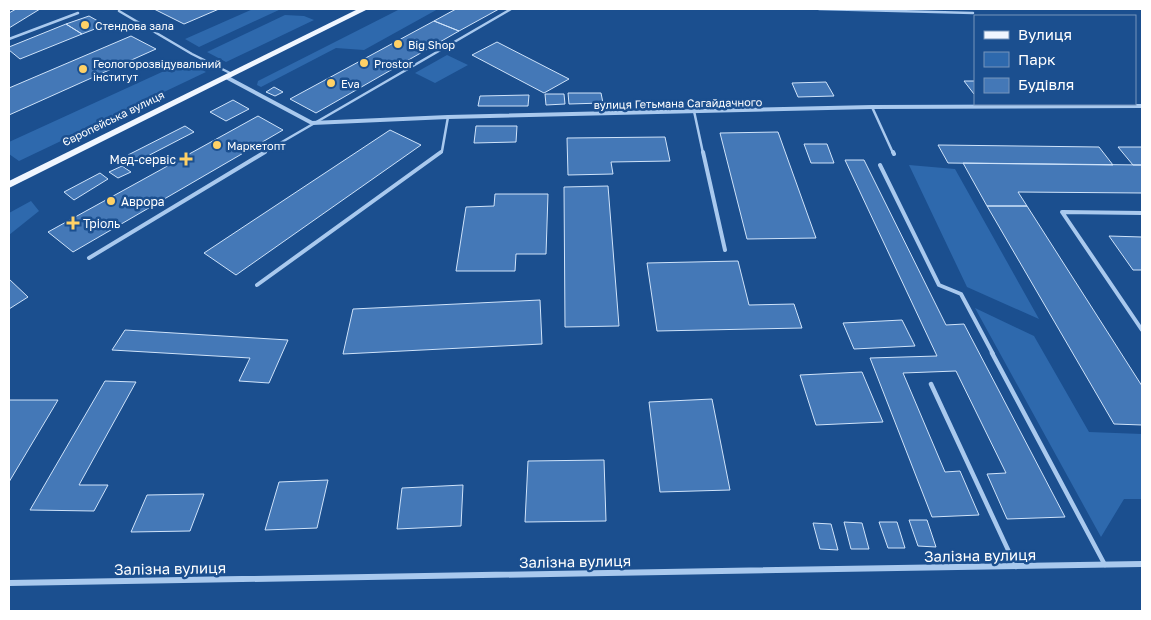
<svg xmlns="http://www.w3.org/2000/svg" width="1151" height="620" font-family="'Golos Text',sans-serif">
<rect width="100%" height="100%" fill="#1b4f8f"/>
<path fill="#2e69ad" d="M253,9h28l-82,38 -14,-8z
M400,9h38l-74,41 -28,-2 -75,39 -4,-2 1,-4z
M285,15l19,1 10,4 -88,42 -19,-10z
M447,55l21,10 -33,18 -20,-10z
M186,61l20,11 -187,89 -10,-7v-12z
M909,165l46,4 84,150 -72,-32z
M31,201l8,10 -30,24v-22z
M975,308l59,28 55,96 53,2v65h-18l-23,38z"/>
<path fill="#4478b7" stroke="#cfe3fa" d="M16,9h24l-31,19v-15z
M154,9h65l-35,15z
M456,9h43l-40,22 -25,-10z
M89,16l16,9 -23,9 -16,-10z
M434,21l25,10 -143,82 -26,-14z
M66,24l16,10 -62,25 -11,-9v-3z
M131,36l25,13 -147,66v-27z
M497,42l72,37 -25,14 -72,-38z
M964,81h11v13h-1z
M826,82l8,14 -36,1 -6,-14z
M274,87l9,5 -8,4 -9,-4z
M568,93h33l2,10 -34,1z
M545,94h19l1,10 -19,1z
M529,95l-1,11h-50l2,-10z
M233,100l16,9 -23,12 -16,-9z
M258,116l25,14 -210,122 -25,-20z
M185,126l9,6 -56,29 -10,-6z
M476,126h41l-1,16 -42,1z
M390,130l31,15 -185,130 -32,-22z
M778,132l38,106 -69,1 -27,-106z
M665,137l5,24 -59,1 2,12 -45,1 -1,-37z
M804,144h23l7,19h-23z
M938,145l161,2 14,18 -165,-2z
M1118,147h24v18h-9z
M845,160h19l82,165 18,-1 101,193 -58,2 -20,-45 19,-1 -50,-102 -53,2 42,99 15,-1 19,44 -47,2 -62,-159 67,-2z
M963,163l179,2v28l-124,-1 9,14h-40z
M122,166l9,6 -13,6 -9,-6z
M100,173l8,6 -34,21 -10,-8z
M608,186l11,140 -54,1 -1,-140z
M495,194h53l-2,60h-30l-1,17h-59l10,-64 28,-1z
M987,206h40l115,180v39l-28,-1z
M1109,236l33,1v33h-9z
M738,261l11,44 45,-1 8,24 -145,3 -10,-68z
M9,279l19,18 -19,12z
M540,300l2,44 -199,10 10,-45z
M902,320l13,26 -61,3 -11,-26z
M125,330l163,10 -19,43 -30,-2 11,-23 -138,-8z
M862,372l21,50 -67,3 -16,-50z
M105,381l31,1 -57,103h29l-14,26 -64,-1z
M712,399l18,91 -70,2 -11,-90z
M9,400h49l-49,82z
M604,460l2,61 -81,1 3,-61z
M328,480l-11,48 -52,2 14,-48z
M463,485l-2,41 -64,3 5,-41z
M204,494l-14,37 -59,1 16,-37z
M909,520h18l9,27 -18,-1z
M844,522l18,1 7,26h-18z
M879,522h18l8,26h-17z
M813,523l18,1 7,26 -18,-1z"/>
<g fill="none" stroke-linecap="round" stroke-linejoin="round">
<path stroke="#a9c9ee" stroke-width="2.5" d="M819,9l154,4
M119,11l73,43 40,20
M9,39l69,-26
M872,107l21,46
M694,111l9,42
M263,153l248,-144
M440,153l2,-2 6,-34"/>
<path stroke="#a9c9ee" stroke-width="4" d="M703,152l22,98
M893,152l1,2
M880,165l59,120 22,9 32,60
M1142,213l-80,-1 80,118
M89,258l176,-106
M257,285l184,-133"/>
<path stroke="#a9c9ee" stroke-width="4.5" d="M992,353l113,212
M931,384l85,183"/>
<path stroke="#a9c9ee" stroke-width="4" d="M226,77l86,46 136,-6 424,-10 270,-1"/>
<path stroke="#a9c9ee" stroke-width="6" d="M9,583l1133,-19"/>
<path fill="#f0f6ff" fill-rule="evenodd" d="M358,9h10l-359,179v-7z"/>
</g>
<g fill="#ffd166" stroke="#1b4f8f" stroke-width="2">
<circle cx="85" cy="25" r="5"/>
<circle cx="398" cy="44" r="5"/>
<circle cx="364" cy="63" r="5"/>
<circle cx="83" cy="69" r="5"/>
<circle cx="331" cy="83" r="5"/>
<circle cx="217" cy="145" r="5"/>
<path d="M183.5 151.5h5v5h5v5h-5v5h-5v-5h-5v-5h5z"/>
<circle cx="111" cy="201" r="5"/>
<path d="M70.5 215.5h5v5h5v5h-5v5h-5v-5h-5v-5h5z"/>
</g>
<g text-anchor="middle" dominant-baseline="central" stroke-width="5" stroke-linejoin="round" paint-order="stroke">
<g font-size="11" fill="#fff" stroke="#1b4f8f" text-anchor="start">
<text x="95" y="25">Стендова зала</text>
<text x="408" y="44">Big Shop</text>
<text x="93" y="63">Геологорозвідувальний<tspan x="93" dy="13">інститут</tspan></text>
<text x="374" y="63">Prostor</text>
<text x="341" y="83">Eva</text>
<text x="227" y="145">Маркетопт</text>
</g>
<g font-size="11" fill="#fff" stroke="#1b4f8f">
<text transform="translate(678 103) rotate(-1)">вулиця Гетьмана Сагайдачного</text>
<text transform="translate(113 118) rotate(-26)">Європейська вулиця</text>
</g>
<g font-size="12" fill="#fff" stroke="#1b4f8f" text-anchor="start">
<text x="176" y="159" text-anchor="end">Мед-сервіс</text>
<text x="121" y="201">Аврора</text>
<text x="83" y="223">Тріоль</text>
</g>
<g font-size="15" fill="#fff" stroke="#1b4f8f">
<text transform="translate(980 555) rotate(-1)">Залізна вулиця</text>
<text transform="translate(575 561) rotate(-1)">Залізна вулиця</text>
<text transform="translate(170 568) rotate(-1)">Залізна вулиця</text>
</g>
</g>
<rect width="1151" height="620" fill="none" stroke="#ffffff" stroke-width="20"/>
<rect x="974" y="15" width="162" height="90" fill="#1b4f8f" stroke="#7695bc"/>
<rect x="984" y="31" width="25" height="8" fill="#f0f6ff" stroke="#7695bc"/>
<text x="1018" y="40" font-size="15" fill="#ffffff">Вулиця</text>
<rect x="984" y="52" width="25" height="15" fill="#2e69ad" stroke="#7695bc"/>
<text x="1018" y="65" font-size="15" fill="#ffffff">Парк</text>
<rect x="984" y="78" width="25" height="15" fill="#4478b7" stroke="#7695bc"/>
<text x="1018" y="90" font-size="15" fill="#ffffff">Будівля</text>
</svg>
